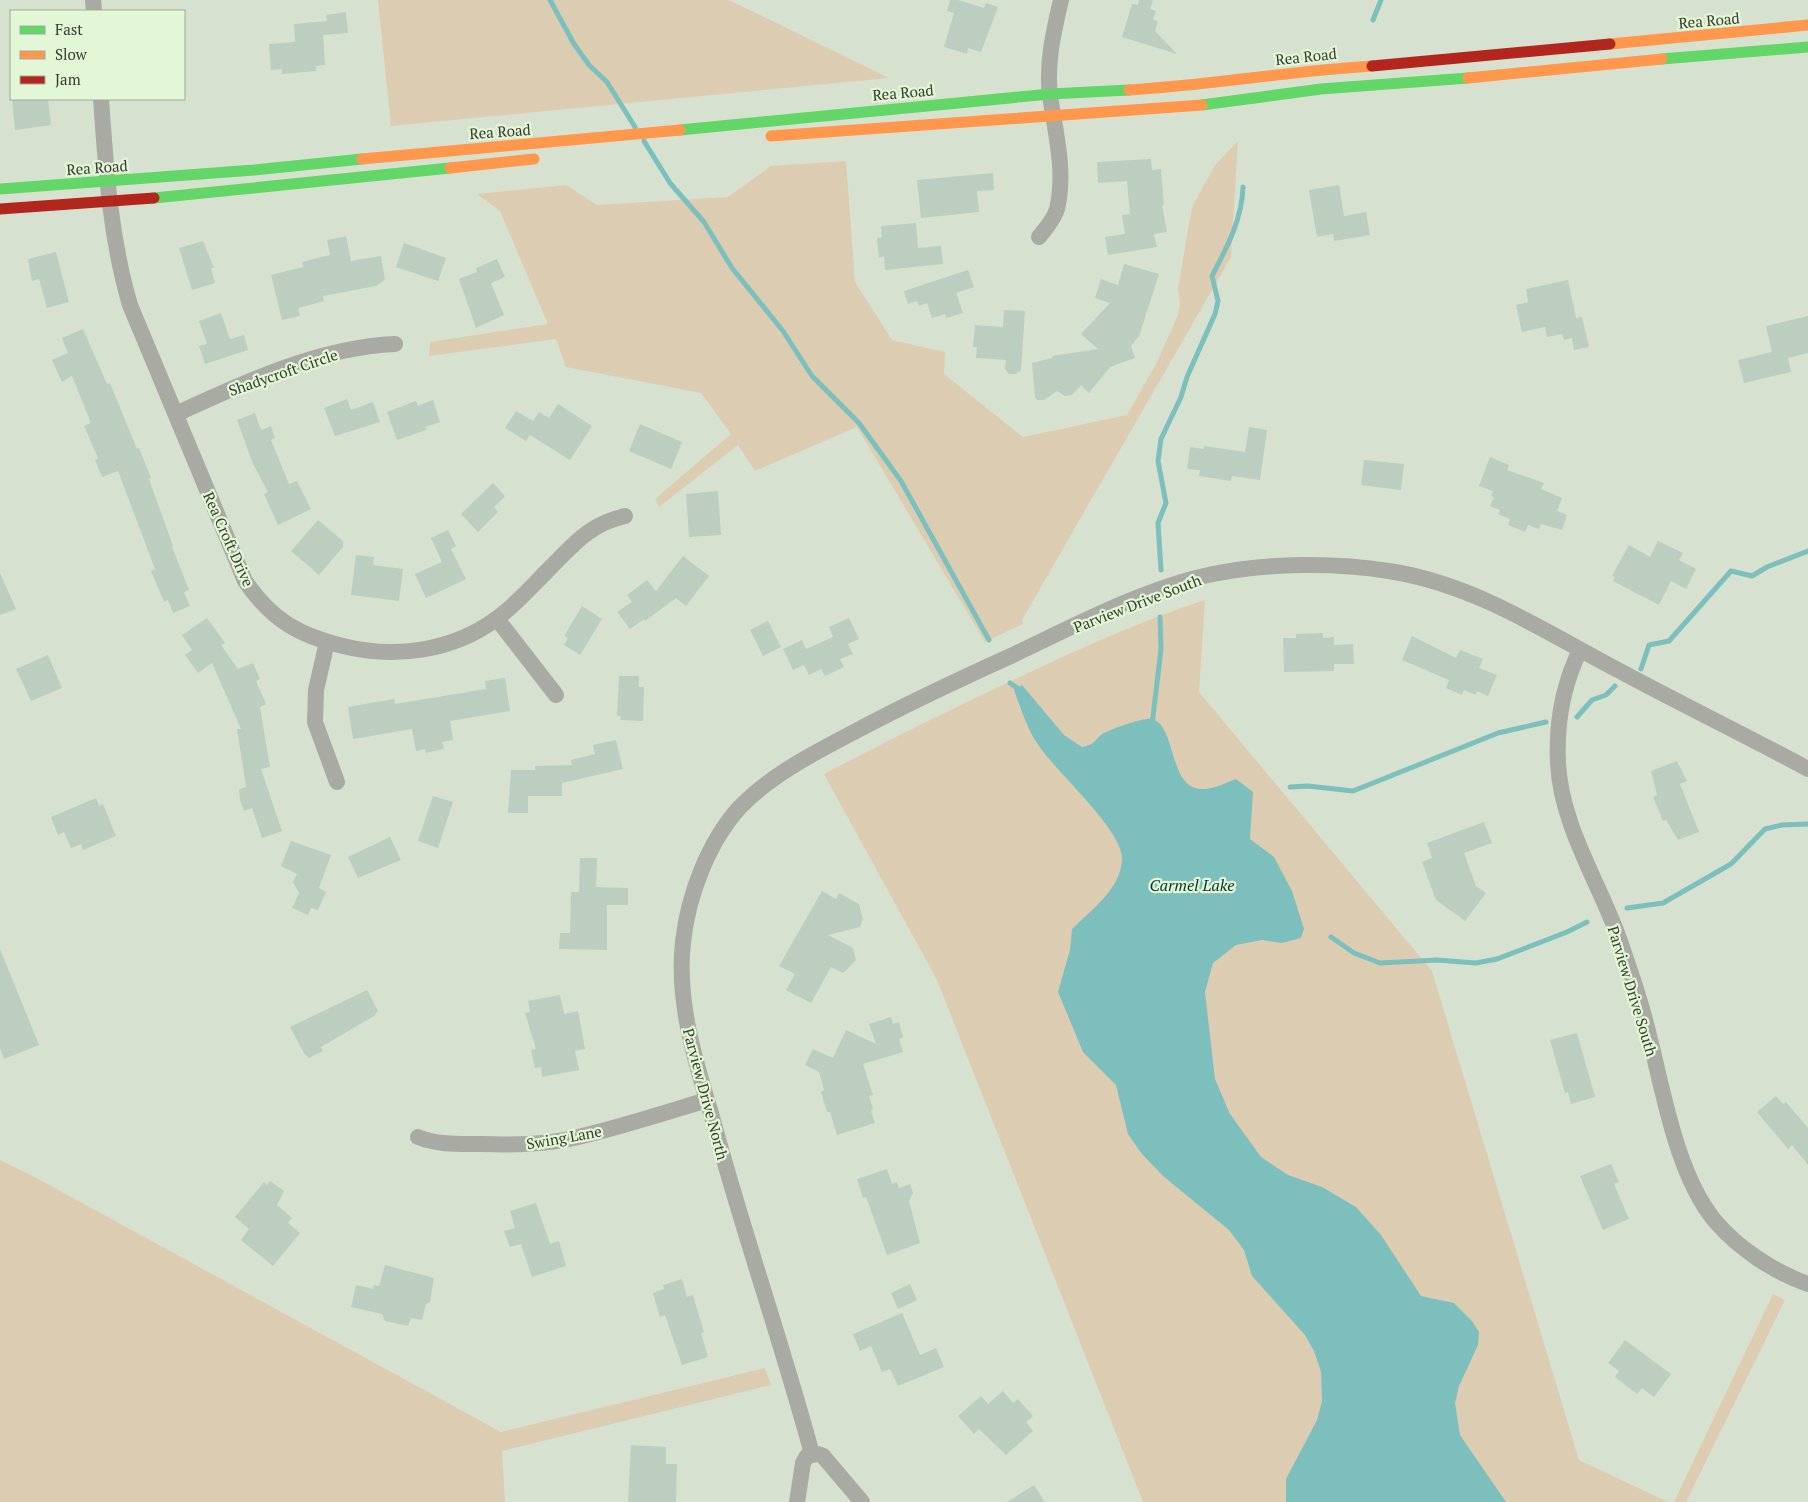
<svg xmlns="http://www.w3.org/2000/svg" width="1808" height="1502" font-family="'PT Serif',serif">
<rect width="100%" height="100%" fill="#d7e1d0"/>
<path fill="#dccdb2" d="M378,0h351l160,78 -498,48z
M1238,141l-7,116 -209,363 1,4 -38,18 -128,-215 -102,44 -17,-26 -79,62 -4,-8 76,-65 -30,-41 -135,-26 -10,-28 -127,17 1,-14 118,-18 -48,-113 -23,-17 89,-9 31,20 131,-8 43,-31 75,-5 9,121 37,58 53,12 -1,22 79,63 104,-22 29,-51 22,-49 2,-12 -2,-14 14,-82 23,-42z
M1205,600l-6,92 233,279 147,489 89,42h-525l-206,-522 -113,-206c66,-35 132,-67 200,-99 59,-28 119,-55 181,-75z
M0,1160l29,14 472,258 264,-64 6,17 -269,66 3,51h-505z
M1773,1294l12,6 -99,202h-12z"/>
<path fill="#7dbfbc" d="M1022,685l42,50 18,12c15,-3 12,-8 22,-14 8,-4 40,-16 48,-14 25,7 16,71 51,70 11,0 22,-6 33,-10l17,13 -3,47 24,18 18,34 12,38 -3,9 -19,5 -20,-3 -26,5 -23,18 -8,29 10,87 15,35 31,43 27,18 34,12 34,20 25,28 40,61 33,7 18,18 7,11 -1,13 -19,41 -4,17 5,32 46,67h-220v-23l31,-59 5,-19 -1,-29 -7,-21 -9,-16 -53,-59 -8,-26 -15,-20 -66,-54 -21,-22 -14,-20 -12,-49 -33,-33 -25,-60 12,-42 2,-21c19,-19 49,-40 50,-70 1,-30 -70,-90 -87,-119 -9,-15 -15,-34 -21,-50z"/>
<g fill="none" stroke-linecap="round" stroke-linejoin="round">
<path stroke="#7dbfbc" stroke-width="5" d="M550,0l24,44 15,21 18,17 28,45
M1373,20l8,-20
M644,141l26,42 34,39 28,46 51,63 29,45 47,47 42,58 88,159
M1161,570l-3,-47 8,-20 -8,-42 3,-22 20,-42 6,-20 28,-63 3,-13 -6,-25c15,-29 30,-56 31,-89
M1641,669l8,-24 20,-4 62,-70 21,5 15,-9 41,-16
M1010,683l10,7
M1577,717l15,-17 14,-5 9,-9
M1152,725l9,-76 -1,-32
M1290,787l18,-1 45,5 145,-58 48,-11
M1627,908l36,-5 68,-39 34,-35 17,-4 26,-1
M1331,937l23,16 26,10 57,-3 39,3 21,-4 70,-27 20,-10"/>
</g>
<path fill="#bbcec0" d="M950,0h8l26,8 2,-5 12,4 -17,45 -13,-4 -1,6 -23,-7 10,-34 -7,-2z
M1139,0h14l-3,9 6,2 -3,9 5,1 -3,10 22,23 -55,-17 10,-33 6,1z
M346,12l2,21 -25,2 2,30 -9,1v5l-34,3v-5l-11,1 -2,-26 26,-2 -1,-18 33,-3 -1,-6z
M12,99h36l3,26 -36,5z
M1151,159l1,11 9,-1 3,36h-2l5,27 -13,2 3,13 -49,8 -3,-18 20,-3 -3,-19 8,-1 -3,-33 -29,2 -1,-21z
M993,173l1,17 -17,1 2,21 -58,6 -4,-38z
M1339,185l5,31 22,-4 4,23 -36,6 -1,-7 -16,3 -8,-47z
M916,223l2,25 23,-2 2,18 -58,6 -1,-14 -5,2 -2,-20 5,-1 -1,-11z
M346,236l5,25 30,-5 4,24 -9,6 -53,10 1,5 -26,7 2,8 -18,4 -11,-45 32,-8 -1,-5 28,-7 -3,-15z
M203,241l11,27h-3l4,15 -23,7 -13,-42z
M404,243l42,15 -8,23 -42,-14z
M56,252l13,50 -22,6 -8,-29 -7,2 -4,-22z
M497,259l8,18 -14,6 13,32 -28,13 -17,-49 18,-7 -1,-4z
M1124,264l35,10 -20,62 -8,10 4,12 -25,9 -21,26 -8,-8 -9,10 -7,1 -8,-5 -13,9h-7l-2,-3 -3,-34 20,-5v-2l46,-7 -17,-15 29,-31 -15,-5 6,-19 17,6z
M968,270l6,17 -18,6 7,20 -17,5 -1,-4 -13,4 -5,-15 -8,3 -2,-5 -9,3 -4,-13z
M1568,280l8,38 6,-1 7,30 -15,3 -2,-12 -8,2 -2,-6 -15,3 -2,-10 -23,5 -6,-27 12,-3 -2,-13z
M1004,310l21,1 -4,59 -5,4h-7l-4,-5 1,-9 -30,-2 1,-11h-4l2,-22 28,2z
M221,313l9,26 14,-4 4,15 -43,14 -6,-18 8,-2 -8,-23z
M1808,316v37l-20,5 3,14 -47,11 -6,-23 34,-8 -6,-26z
M83,329l24,55 3,-1 27,66 2,-1 12,30 -2,1 24,67 -1,1 17,43 -5,2 6,14 -17,7 -5,-13 -4,2 -13,-31 4,-2 -37,-98 -16,6 -7,-17 3,-2 -14,-32 7,-3 -19,-47 -10,6 -10,-22 16,-7 -6,-15z
M347,399l4,11 22,-8 7,20 -45,14 -11,-28z
M433,400l7,22 -15,5 1,3 -29,10 -10,-28 29,-11 2,5z
M558,404l34,22 -22,34 -40,-25 -4,6 -21,-13 11,-17 17,10 6,-9 10,6z
M255,413l6,17 10,-4 4,12 -4,2 18,44 8,-3 14,28 -33,16 -14,-31 4,-2 -15,-28 -16,-44z
M640,424l42,18 -11,27 -42,-18z
M1249,427l18,3 -7,50 -28,-4 -1,5 -32,-5 1,-6 -13,-1 3,-22 14,2v-3l41,6z
M1490,457l19,8 -2,5 37,13 -3,6 21,9 -5,13 10,4 -5,15 -21,-6 -2,5 -11,-4 -3,7 -17,-7 2,-6 -12,-5 2,-4 -10,-4 4,-9 -3,-1 2,-5 -14,-5z
M1364,460l40,4 -3,26 -40,-5z
M493,483l12,13 -11,11 4,5 -20,20 -17,-18z
M718,491l3,44 -32,2 -3,-43z
M318,520l25,21v6l-24,28 -28,-24z
M448,530l8,16 -5,3 15,30 -40,19 -11,-24 27,-12 -11,-24z
M1658,541l25,12 -4,7 17,9 -10,20 -15,-8 -12,24 -46,-24 2,-4 -3,-1 17,-31 21,12z
M356,555l18,2 -1,8 30,4 -4,32 -48,-6z
M683,556l26,20 -23,30 -10,-8 -31,23 -1,-2 -14,10 -13,-17 15,-10 -5,-7 20,-15 9,11z
M0,573l16,36 -16,6z
M582,606l20,13 -22,36 -16,-10 4,-7 -4,-2z
M207,618l18,25 -4,2 17,24 15,-6 7,16 -4,2 10,23 -6,3 10,60 -9,2 21,62 -20,7 -10,-30 -8,3 -4,-11 -1,-11 7,-2 -9,-58h4l-29,-66 -14,10 -13,-18 7,-5 -10,-15z
M849,618l10,21 -11,5 5,10 -13,5 4,8 -19,9 -4,-7 -12,6 -5,-10 -11,5 -10,-21 19,-9 4,9 27,-12 -4,-10z
M768,621l13,26 -18,9 -13,-26z
M1323,633v5l11,-1v8l19,-1 1,20h-20v7l-50,1 -1,-34h13v-4z
M1412,636l44,22 4,-8 23,9 -4,9 18,7 -9,21 -11,-5 -1,4 -12,-5 -2,5 -16,-7 3,-8 -47,-20z
M48,655l14,33 -31,13 -15,-32z
M619,676h20v11h5l-1,34 -23,-1 1,-4h-4z
M505,678l5,33 -60,10 3,19 -11,2 2,7 -18,4 -1,-4 -9,2 -4,-22 -59,10 -5,-32 46,-8 1,5 91,-15 -1,-8z
M616,740l7,29 -61,14v13h-34v17h-20l3,-43h24v-4l37,-1 -1,-5 24,-6 -2,-9z
M1677,761l10,20 -7,3 19,48 -21,8 -12,-20 -3,1 -10,-24 4,-2 -6,-24z
M433,796l20,6 -15,46 -20,-7z
M96,798l3,8 4,-2 13,32 -33,14 -2,-6 -10,4 -7,-16 -6,3 -7,-18z
M1484,822l8,21 -28,10 12,33 10,7 -21,28 -29,-21 -14,-38 10,-4 -5,-15z
M390,837l11,23 -43,18 -10,-21z
M291,841l40,14 -12,33 7,4 -8,18 -7,-2 -3,7 -16,-7 7,-15 -6,-11 4,-8 -16,-8z
M580,858h17l-1,29 32,1v17h-21v45l-48,-1 1,-16h10l1,-41h8z
M822,891l14,8 3,-6 20,11 4,15 -3,8 -32,8 25,13 3,12 -13,13 -12,-6 -20,36 -25,-13 9,-16 -16,-8z
M0,949l39,96 -35,14 -4,-11z
M367,990l11,21 -4,5 -53,31 2,4 -14,7 -5,-5 -14,-26z
M560,995l4,19 14,-3 7,38 -10,2 4,19 -37,7 -1,-10 -6,1 -4,-18 5,-1 -11,-36 5,-1 -2,-11z
M891,1017l2,7 6,-2 4,15 -4,2 4,13 -40,12 10,31 -4,1 4,13 -2,2 4,12 -38,12 -7,-23h-3l-6,-20 3,-2 -5,-18 -14,-7 8,-16 20,9 13,-28 30,14 -7,-20z
M1577,1033l18,64 -24,7 -3,-12 -3,1 -15,-53z
M1776,1096l7,8 3,-2 22,26v37l-16,-20 -4,4 -31,-37z
M1611,1164l8,18 -5,2 15,35 -26,11 -23,-54z
M887,1169l5,15 5,-2 2,6 11,-4 3,9 -4,8 11,42 -33,12 -21,-58 -3,1 -6,-19z
M270,1181l14,10 -7,14 15,13 -4,5 12,10 -27,33 -32,-26 8,-11 -14,-12 29,-35 3,3z
M536,1203l14,41 9,-3 7,25 -34,11 -11,-33 -11,3 -6,-16 11,-3 -5,-17z
M385,1265l49,13 -4,24 -4,2 -4,16 -11,-2 -3,8 -23,-5 -3,-7 -31,-7 5,-22 17,4 1,-4 5,1z
M682,1279l5,18 6,-2 11,37 -3,1 7,24 -26,8 -17,-50 -5,2 -7,-24 11,-4 -1,-4z
M910,1284l7,16 -19,9 -7,-16z
M902,1313l18,42 16,-7 8,19 -46,19 -8,-17 -8,3 -11,-26 -11,5 -7,-17z
M1625,1340l46,34 -17,23 -12,-9 -5,6 -22,-17 4,-6 -11,-8z
M1003,1391l10,12 5,-4 15,17 -7,6 7,9 -27,24 -27,-26 -5,5 -16,-18 23,-20 7,8z
M631,1445l35,2v17h11l-1,38h-48z
M1034,1485l11,17h-38z"/>
<g fill="none" stroke-linecap="round" stroke-linejoin="round">
<path stroke="#a9aaa3" stroke-width="16" d="M93,0l1,11
M101,99c5,70 9,138 29,206l115,276c27,39 53,54 98,65 52,13 110,5 153,-27 20,-14 38,-35 55,-52 24,-24 39,-43 74,-51
M1039,237c6,-8 15,-17 18,-28 9,-38 -2,-77 -7,-114 -4,-32 4,-65 11,-95
M176,414c67,-31 144,-67 219,-70
M497,619l59,76
M327,642l-11,48 -1,32 22,60
M1580,650c-17,35 -24,73 -22,113 3,64 43,122 63,181 7,21 15,43 21,65 19,64 30,160 73,212 24,28 59,51 93,63
M418,1137c19,8 41,7 61,7 33,1 67,1 99,-7 43,-10 86,-24 129,-37
M812,1454c-30,-111 -68,-219 -98,-330 -17,-59 -38,-119 -31,-182 5,-46 25,-100 57,-135 32,-33 76,-55 116,-76 52,-28 106,-53 159,-77 61,-29 133,-67 198,-80 56,-11 120,-12 176,-3 85,13 155,60 229,99 63,34 127,65 190,99
M797,1502l6,-39 4,-7 11,-2 5,2 39,46"/>
<path stroke="#63d668" stroke-width="11" d="M1662,59l146,-12
M1202,105l119,-16 147,-11
M680,130l370,-36 79,-4
M0,189l254,-19 108,-11
M154,198l296,-30"/>
<path stroke="#ff974d" stroke-width="11" d="M1610,44l198,-19
M1468,78l194,-19
M1129,90c81,-5 162,-19 243,-24
M771,136l431,-31
M362,159l318,-29
M450,168l84,-9"/>
<path stroke="#b3261e" stroke-width="11" d="M1372,66l238,-22
M0,209l154,-11"/>
</g>
<g text-anchor="middle" dominant-baseline="central" stroke-width="4.5" stroke-linejoin="round" paint-order="stroke">
<g font-size="15" fill="#363e31" stroke="#e3f6d5">
<text transform="translate(1709 20) rotate(-5)">Rea Road</text>
<text transform="translate(1306 56) rotate(-6)">Rea Road</text>
<text transform="translate(903 92) rotate(-5)">Rea Road</text>
<text transform="translate(500 131) rotate(-4)">Rea Road</text>
<text transform="translate(97 167) rotate(-4)">Rea Road</text>
<text transform="translate(283 372) rotate(-19)">Shadycroft Circle</text>
<text transform="translate(229 539) rotate(66)">Rea Croft Drive</text>
<text transform="translate(1137 603) rotate(-21)">Parview Drive South</text>
<text transform="translate(1633 991) rotate(73)">Parview Drive South</text>
<text transform="translate(706 1094) rotate(75)">Parview Drive North</text>
<text transform="translate(564 1137) rotate(-10)">Swing Lane</text>
</g>
<g font-size="16" font-style="italic" fill="#073536" stroke="#e3f6d5">
<text x="1192" y="885">Carmel Lake</text>
</g>
</g>
<rect x="10" y="10" width="175" height="90" fill="#e3f6d5" stroke="#9eac93"/>
<rect x="20" y="26" width="25" height="8" fill="#63d668" stroke="#9eac93"/>
<text x="55" y="35" font-size="15" fill="#363e31">Fast</text>
<rect x="20" y="51" width="25" height="8" fill="#ff974d" stroke="#9eac93"/>
<text x="55" y="60" font-size="15" fill="#363e31">Slow</text>
<rect x="20" y="76" width="25" height="8" fill="#b3261e" stroke="#9eac93"/>
<text x="55" y="85" font-size="15" fill="#363e31">Jam</text>
</svg>
